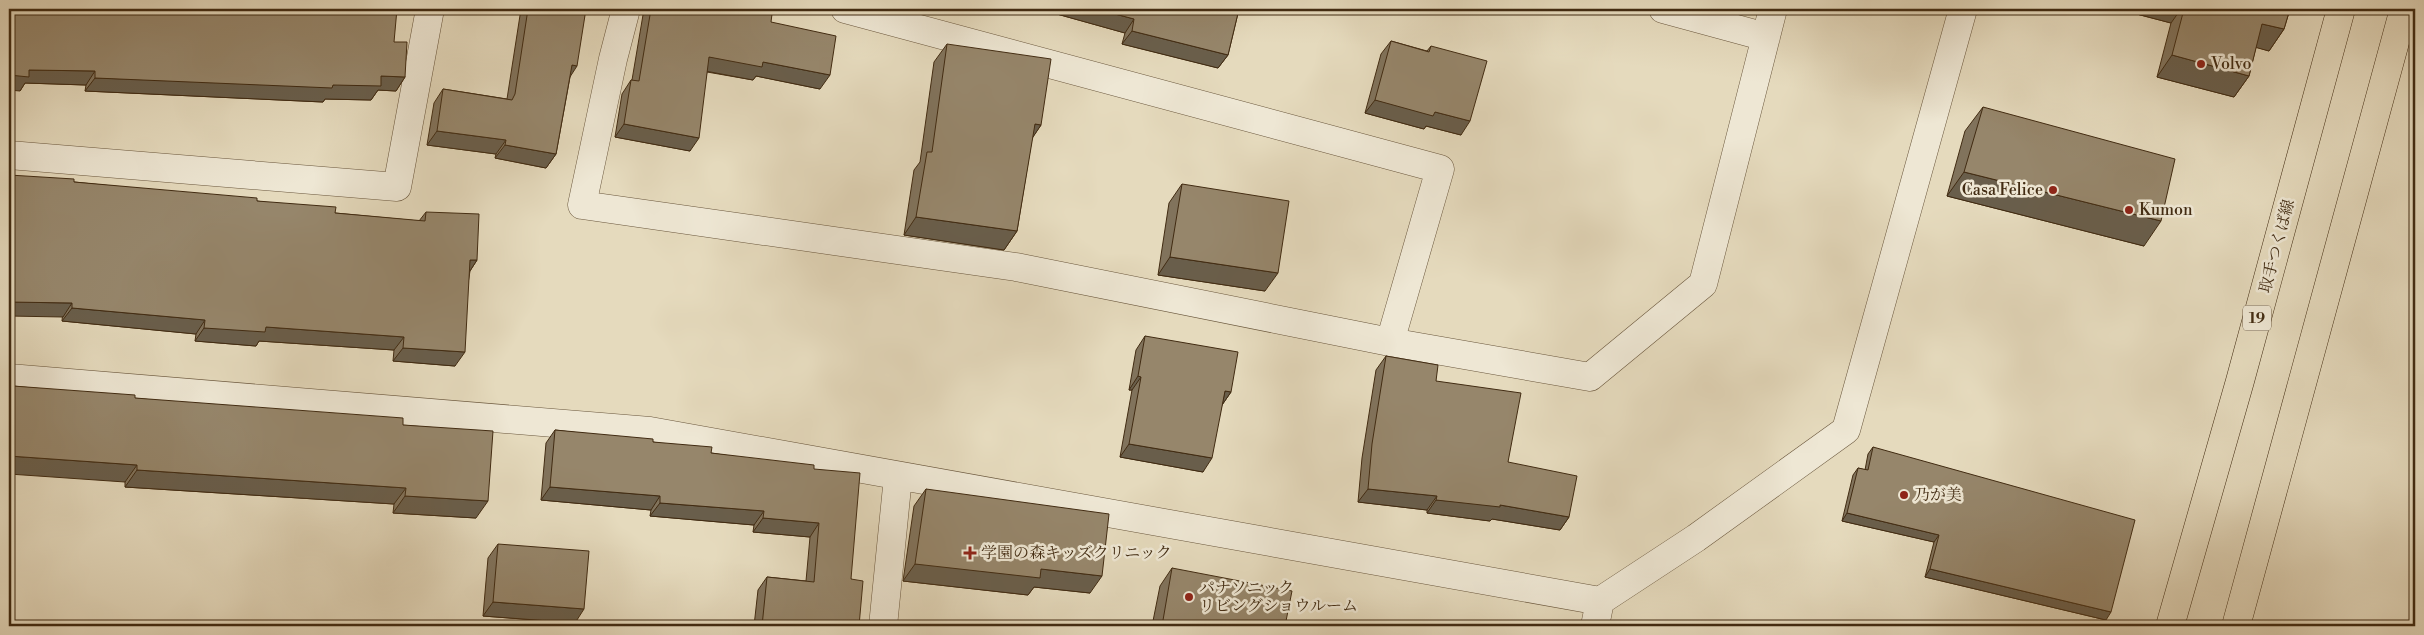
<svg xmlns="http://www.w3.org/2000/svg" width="2424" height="635" font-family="'Libre Bodoni','Noto Serif JP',serif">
<rect width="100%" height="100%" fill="#e5dabd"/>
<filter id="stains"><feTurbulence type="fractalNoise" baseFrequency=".004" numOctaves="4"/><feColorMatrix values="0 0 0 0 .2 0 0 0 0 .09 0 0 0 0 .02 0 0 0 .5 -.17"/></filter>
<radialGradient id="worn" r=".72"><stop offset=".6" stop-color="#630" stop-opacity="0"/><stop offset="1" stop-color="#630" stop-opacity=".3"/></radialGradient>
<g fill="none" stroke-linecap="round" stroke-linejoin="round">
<defs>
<path id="street" d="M626,9l-13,50 -31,146 434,62 374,75 200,35 113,-93 70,-275
M845,9l595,160 -50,173
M1663,9l103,28
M9,155l388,32 33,-178
M9,378l641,53 950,170 96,-63 150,-108 117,-421
M883,626l15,-149
M1595,626l5,-25"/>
<path id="primary" d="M2170,626l70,-245 101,-372
M2236,626l168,-617"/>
</defs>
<use href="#street" stroke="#6a573d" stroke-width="29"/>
<use href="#primary" stroke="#412b12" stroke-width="29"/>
<use href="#street" stroke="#eee7d4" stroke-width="28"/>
<use href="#primary" stroke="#e5dabd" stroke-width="28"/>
</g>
<path fill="#81735c" stroke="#412b12" d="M9,9l385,33 11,35 -9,14 -18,-1 -7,10 -46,-1 -2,3 -238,-11 1,-6 -61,-2 -5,8z
M521,9h65l-16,68 -14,77 -10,14 -51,-10 1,-4 -69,-9 7,-42 9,-14 64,10z
M644,9h105l22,13 49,67 -64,-13 -3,4 -46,-8 -17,79 -75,-14 7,-43 9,-14h1z
M1039,9h200l-11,46 -10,13 -96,-24 3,-11z
M2130,9h160l-6,20 -15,22 -13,-4 -7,29 -15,21 -77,-20 14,-54 -42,-11z
M1391,41l36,10 4,-5 30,89 -35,-9 -2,3 -59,-16 16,-59z
M947,44l94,81 -9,13 -15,93 -13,19 -100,-15 10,-65 6,-8 14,-100z
M1983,107l161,139 -197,-50 18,-65z
M74,182l183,19 78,12 84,8 7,-9 51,48 -7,11 -15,95 -62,-5 1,-11 -135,-9 -3,5 -61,-5 1,-7 -134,-13z
M1182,184l83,107 -107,-16 11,-72z
M1145,336l86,56 -9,13 -19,67 -83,-15 12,-67h-3l7,-40z
M1386,356l50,25 72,81 61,55 -9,13 -68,-11 -2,2 -63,-8v-3l-69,-8 4,-44 14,-88z
M13,386l390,39 73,93 -83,-5 1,-9 -269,-17v-5l-115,-92z
M555,430l98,12 58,11 103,16 37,110 8,47h-105l4,-36 9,-13 39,4 4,-44 -57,-5 1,-7 -104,-9 1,-6 -110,-10 5,-57z
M1873,447l233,173 -181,-43 9,-35 -92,-21 11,-46 5,-7 7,2 3,-16z
M926,489l164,104 -56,-6 -6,8 -125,-14 11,-75z
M498,544l77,79 -92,-7 5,-58z
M1172,568l113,58h-133l8,-40z"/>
<path fill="#695e4b" stroke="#412b12" d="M1039,9h57l38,10 -9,14z
M2131,9h50l-10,14 -42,-11z
M2262,24l22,5 -15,22 -22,-6z
M1132,31l96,24 -10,13 -96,-24z
M2172,55l77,21 -15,21 -77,-20z
M709,57l54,5 67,13 -10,14 -64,-13 -3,4 -53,-10z
M572,65l5,1 -9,14z
M29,70l66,1 -9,14 -61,-2 -5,8 -11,-1v-15z
M381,76l24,1 -9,14 -18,-1 -7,10 -46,-1 -2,3 -238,-11 10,-13 238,7z
M1375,100l60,12 35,9 -9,14 -35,-9 -2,3 -59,-16z
M624,124l75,14 -9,13 -75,-14z
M1035,124l6,1 -12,18z
M437,131l69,9 -10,14 -69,-9z
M505,145l51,9 -10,14 -51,-10z
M1964,172l197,49 -17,25 -197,-50z
M916,217l101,14 -13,19 -100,-15z
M1170,257l108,16 -13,18 -107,-16z
M470,260h7l-9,14z
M9,302l63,1 -9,14 -54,-1z
M72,308l133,12 -9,14 -134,-13z
M266,327l138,10 -10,13 -135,-9 -3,5 -61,-5 9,-13z
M403,348l62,4 -10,14 -62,-5z
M1138,376l3,1 -9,13h-3z
M1225,391l6,1 -9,13z
M1129,444l83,14 -9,14 -83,-15z
M9,456l128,9 -12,17 -116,-8z
M137,470l269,18 -12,16 -269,-17z
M550,487l110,9 -9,14 -110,-10z
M1368,489l69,7 -10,14 -69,-8z
M405,496l83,5 -12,17 -83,-5z
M1436,500l64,5 69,12 -9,13 -68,-11 -2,2 -63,-8z
M660,503l104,8 -10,14 -104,-9z
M1847,513l92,22 -5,7 -92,-21z
M763,518l56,5 -9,14 -57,-5z
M915,564l126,5 61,7 -12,17 -56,-6 -6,8 -125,-14z
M1930,569l181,43 -5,8 -181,-43z
M493,602l91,7 -9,14 -92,-7z"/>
<path fill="#96866b" stroke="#412b12" d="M9,9h388l-3,33h13l-2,35 -24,-1v10l-48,-1 -1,3 -237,-10v-7l-66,-1v7l-20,-2z
M528,9h58l-9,57 -5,-1 -16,89 -51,-9 1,-5 -69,-9 6,-42 69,11 3,-6z
M651,9h98l23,5 -1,8 65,14 -6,39 -67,-13 -1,5 -53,-10 -10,81 -75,-14 7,-44 8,1z
M1096,9h143l-11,46 -96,-24 2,-12z
M2184,9h106l-6,20 -22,-5 -13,52 -77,-21z
M1391,41l38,11 2,-6 56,15 -17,60 -35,-9 -2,4 -58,-16z
M947,44l104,15 -10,66 -6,-1 -18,107 -101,-14 11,-65h5z
M1983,107l192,52 -14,62 -197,-49z
M9,175l65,4v3l183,16v3l79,6 -1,6 90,8 1,-9 53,2 -2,46h-7l-5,92 -62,-4 1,-11 -138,-10 -1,5 -61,-4 1,-8 -133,-12v-5l-63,-1z
M1182,184l107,17 -11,72 -108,-16z
M1145,336l93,16 -7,40 -6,-1 -13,67 -83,-14 12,-67 -3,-1z
M1386,356l52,9 -2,16 85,12 -13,69 69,14 -8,41 -69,-12v2l-64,-7 1,-4 -69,-7 4,-45z
M13,386l122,9v3l268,20v7l90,6 -5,70 -83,-5 1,-8 -269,-18v-5l-128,-9v-66h4z
M555,430l98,9v3l59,5 -1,6 103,12v4l46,4 -9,106 12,2 -4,45h-97l5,-49 47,5 5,-59 -56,-5 1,-7 -104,-8v-7l-110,-9z
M1873,447l262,73 -24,92 -181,-43 9,-34 -92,-22 11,-45 10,2z
M926,489l183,25 -7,62 -61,-7 -1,9 -125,-14z
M498,544l91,7 -5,58 -91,-7z
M1172,568l120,23 -7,35h-123z"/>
<g fill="#8f2418" stroke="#eee7d4" stroke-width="2">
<circle cx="2201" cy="64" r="5"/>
<circle cx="2053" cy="190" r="5"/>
<circle cx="2129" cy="210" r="5"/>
<circle cx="1904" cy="495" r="5"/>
<path d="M967.5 545.5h5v5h5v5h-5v5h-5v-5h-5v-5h5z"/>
<circle cx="1189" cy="597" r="5"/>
</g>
<g text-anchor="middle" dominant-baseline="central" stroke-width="5" stroke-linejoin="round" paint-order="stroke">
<rect fill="#eee7d4" stroke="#75634c" stroke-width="1" x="2243" y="305.5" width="28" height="25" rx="4"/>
<g font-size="15" font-weight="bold" fill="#412b12">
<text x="2257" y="318">19</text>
</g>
<g font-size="16" fill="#412b12" stroke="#eee7d4" text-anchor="start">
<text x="2211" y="64">Volvo</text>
<text x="2043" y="190" text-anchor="end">Casa Felice</text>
<text x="2139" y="210">Kumon</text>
<text x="1914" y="495">乃が美</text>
<text x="981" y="553">学園の森キッズクリニック</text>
<text x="1199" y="588">パナソニック<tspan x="1199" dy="18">リビングショウルーム</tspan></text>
</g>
<g font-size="16" fill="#412b12" stroke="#eee7d4">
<text transform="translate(2277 246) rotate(-75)">取手つくば線</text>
</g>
</g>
<rect width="2424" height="635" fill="none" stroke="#e5dabd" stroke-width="30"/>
<rect x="10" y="10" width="2404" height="615" fill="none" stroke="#412b12" stroke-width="2.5"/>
<rect x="15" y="15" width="2394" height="605" fill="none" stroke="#412b12"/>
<rect width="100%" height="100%" filter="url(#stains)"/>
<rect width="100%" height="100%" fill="url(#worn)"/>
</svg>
